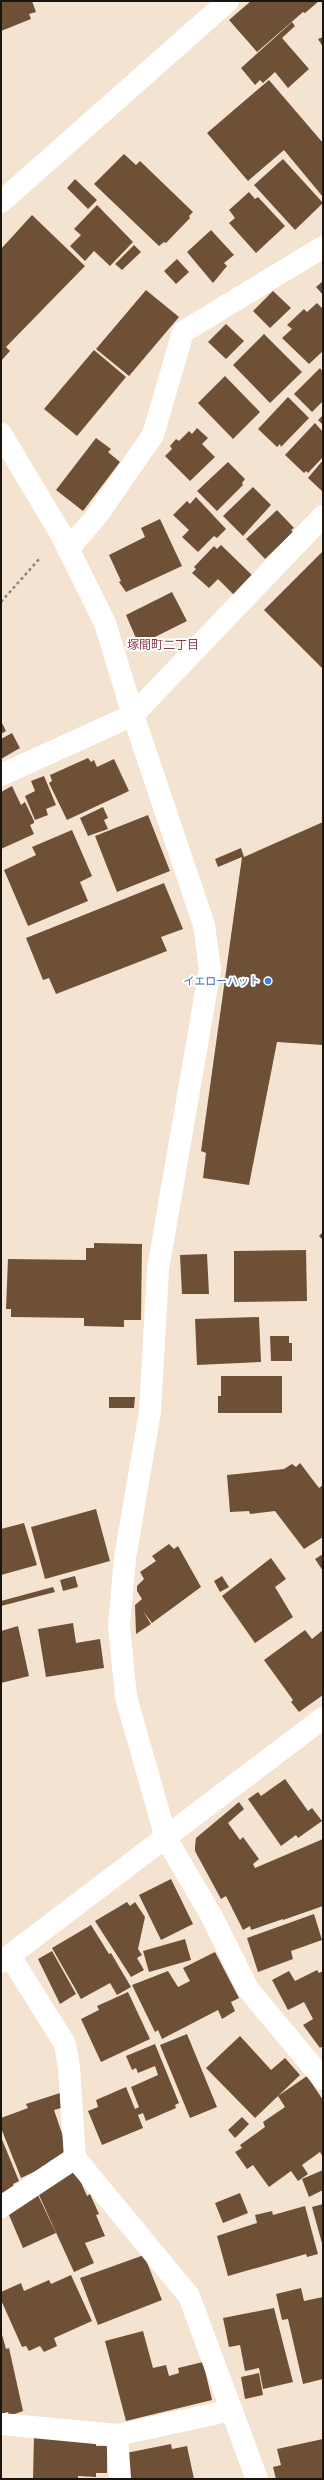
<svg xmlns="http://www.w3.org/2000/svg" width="324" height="2480" font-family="Figtree,'Noto Sans JP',sans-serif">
<rect width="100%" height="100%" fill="#f5e3d2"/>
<path fill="#6e5037" d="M1,1h31l4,11 -7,2 2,5 -30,12z
M251,1h68l-14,12 -2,-1 -46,40 -28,-32z
M292,22l3,4 -13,12 27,31 -21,19 -13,-16 -12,11 -3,-3 -5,5 -14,-17z
M323,37v10l-5,-8z
M269,80l54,63v54l-39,-47 -36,31 -41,-48z
M124,154l12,11 4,-4 53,51 -4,4 1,2 -24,25 -2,-1 -5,4 -65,-62z
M283,159l40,44 -28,27 -41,-45z
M75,179l22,21 -9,9 -21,-21z
M249,192l6,7 3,-2 27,29 -29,27 -27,-30 6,-5 -6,-8z
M97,205l36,37 -23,24 -16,-15 -9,10 -15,-15 11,-11 -7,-6z
M32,215l53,51 -79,81 4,4 -9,10v-112z
M211,230l23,25 -10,8 3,3 -14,17 -26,-31z
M134,245l7,7 -19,18 -7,-6z
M177,259l12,13 -13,12 -12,-13z
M323,281v14l-7,-8z
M146,290l33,27 -50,59 -33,-27z
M273,291l18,17 -21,20 -17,-17z
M317,303l6,6v42l-14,13 -27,-26 10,-9 -5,-4 17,-16 3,3z
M226,324l18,17 -18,18 -18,-17z
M264,334l38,38 -32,31 -37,-38z
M94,350l32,27 -49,59 -33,-27z
M320,368l3,4v29l-11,11 -18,-18z
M225,376l35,36 -27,27 -35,-36z
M288,397l21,21 -28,29 -1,-3 -3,3 -19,-18z
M323,415v10l-5,-5z
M315,423l8,9v25l-15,16 -2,-2 -2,2 -19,-18z
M197,428l11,10 -6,6 13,13 -25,24 -25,-25 7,-7 -2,-3 6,-7 3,2 10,-10 3,3z
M96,438l15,11 -3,3 12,10 -37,49 -27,-21z
M323,460v32l-15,-14z
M228,462l17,17 -3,4 1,2 -26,26 -20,-20z
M253,487l18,18 -28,31 -20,-20z
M196,497l30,32 -9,9 -3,-2 -16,16 -16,-15 7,-7 -16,-15 14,-14 3,3z
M277,510l17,18 -3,2 2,2 -28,27 -19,-20z
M160,519l22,47 -56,26 -7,-10 2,-1 -12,-26 36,-18 -4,-9z
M221,545l32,31 -18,20 -17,-17 -9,9 -17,-15 4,-4 -2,-2 20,-21 3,3z
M323,551v118l-59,-59z
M172,592l15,29 -48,24 -13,-30z
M1,721l5,10 -5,3z
M12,733l8,15 -19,11v-20z
M88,758l3,4 3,-2 3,7 17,-8 15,32 -62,29 -18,-37 3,-2 -2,-6z
M44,776l12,29 -10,4 2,6 -13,5 -10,-24 10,-5 -4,-10z
M12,786l9,19 4,-3 9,19v2l-4,2 4,9 -33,15v-57z
M103,807l5,11 -4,2 4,9 -20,7 -8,-18z
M148,815l22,56 -53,21 -22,-56z
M323,822v223l-46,-3 -28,143 -46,-7 3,-25 -5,-2 41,-294 -24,10 -3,-8 26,-11 3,9z
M72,830l20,46 -12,6 8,19 -60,25 -24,-56 32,-15 -4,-8z
M164,883l19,46 -22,8 6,14 -111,43 -7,-16 -6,2 -17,-42z
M323,1232v8l-4,-4z
M94,1243l48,1 -1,76h-17v7l-40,-1v-8l-73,-1v-8h-5l2,-50 78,1v-12h8z
M306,1250l1,51 -73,1v-51z
M207,1254l2,40h-27l-2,-39z
M259,1317l2,45 -64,3 -2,-46z
M270,1336h19v7h3v18h-21z
M221,1376h61v37h-64v-17h3z
M109,1397h26l-1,11h-25z
M300,1463l19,25 4,-3v52l-19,12 -29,-38 -25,3 -1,-3 -19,1 -3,-37 57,-6 8,-5 4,3z
M96,1509l14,52 -65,18 -14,-52z
M24,1523l13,42 -36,10v-46z
M169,1544l5,5 4,-3 23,41 -49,36 -9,-12 8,13 -15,10 -1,-29 7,-6 -5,-8v-5l7,-7 -4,-7 16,-11 -4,-5z
M323,1554v17l-8,-12z
M271,1558l15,21 -11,8 18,30 -38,26 -33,-47z
M75,1576l3,11 -15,4 -3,-11z
M222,1576l7,11 -9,5 -6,-11z
M53,1587l2,5 -54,14v-5z
M73,1623l3,20 24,-4 4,29 -58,9 -8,-48z
M18,1626l11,50 -28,7v-52z
M305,1630l7,9 11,-9v65l-24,17 -8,-10 2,-2 -29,-40z
M285,1779l23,32 4,-3 10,13 -24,17 -2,-3 -15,11 -33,-47 10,-7 3,4z
M239,1802l5,7 -16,14 12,17 3,-3 16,22 -6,5 2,4 68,-29v67l-40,14v-1l-32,11 -1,-4 -7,4 -17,-34 -5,3 -26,-48v-5l1,-8z
M171,1879l22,45 -32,16 -22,-45z
M127,1902l3,4 5,-4 10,15 -7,32 4,6 -5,3 7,12 -13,7 -36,-56z
M314,1914l8,26 -31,11 2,8 -35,13 -11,-34z
M91,1925l18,29 2,-1 20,34 -14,8 -7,-12 -29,16 -29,-51z
M185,1939l6,21 -42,12 -6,-21z
M52,1951l24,43 -16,10 -22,-45z
M215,1952l24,46 -8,4 4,9 -13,8 -4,-9 -56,29 -4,-9 -3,2 -23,-47 36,-14 10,16 12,-6 -7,-13z
M317,1970l2,3 4,-2v75l-3,2 -17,-23 10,-6 -9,-17 -16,8 -16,-30 17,-9 6,10z
M128,1992l22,47 -49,23 -20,-43 18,-9 -2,-4z
M187,2034l30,73 -27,11 -30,-73z
M240,2036l31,34 14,-12 15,17 -45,43 -49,-50z
M155,2044l24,59 -4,2 1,3 -30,13 -3,-8 -5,2 5,13 -41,17 -14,-34 10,-4 -2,-7 30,-13 9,22 4,-2 -8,-20 27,-12 -3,-9 -17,7 -2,-5 -4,2 -6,-14z
M307,2076l16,24v57l-3,-5 -18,13 6,9 -10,7 -7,-10 -22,16 -16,-22 -6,4 -12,-17 7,-4 -2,-3 25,-18 -2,-5 22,-15 -7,-11z
M60,2093l1,15 -7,2 14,41 -5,2v3l-13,5 1,3 -30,14 -20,-50v-10l27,-10 -2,-4z
M242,2117l7,7 -14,14 -7,-8z
M1,2137l18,44 -6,3 2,4 -14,6z
M323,2170v20l-14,7 -7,-18z
M76,2171l11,25 3,-2 9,20 -3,1 9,21 -20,7 9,20 -20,9 -36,-79 17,-12z
M35,2189l21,44 -33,15 -17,-40z
M240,2193l8,20 -25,10 -8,-20z
M323,2204v43l-11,-40z
M305,2206l13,48 -11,3 -1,-3 -78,22 -11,-40 40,-13 -2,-8 17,-4 1,4z
M144,2255l18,45 -64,25 -18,-47z
M71,2275l21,46 -38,17 3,8 -13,6 -4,-6 -11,5 -3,-5 -4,1 -21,-47v-8l20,-9 3,8 25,-11 2,4z
M301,2288l3,13 19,-4v82l-20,5 -15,-65 -6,1 -6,-26z
M274,2308l19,74 -30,7 -4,-21 -14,3 -5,-26 -11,2 -6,-29z
M1,2331l5,18 3,-1 14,63 -14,5 -1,-4 -7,2z
M143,2331l10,37 13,-3 3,11 10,-3 -1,-5 25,-6 9,38 -86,21 -21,-80z
M259,2373l4,22 -18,4 -4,-22z
M34,2436h62v10h11v27h-11v4l-18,-1v3h-45z
M323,2439v40h-47l-3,-12 8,-2 -4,-16z
M171,2444l1,5 15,-3 7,33h-63l-5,-26z"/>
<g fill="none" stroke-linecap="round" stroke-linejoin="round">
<path stroke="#8f8377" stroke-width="2.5" stroke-dasharray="3 3" stroke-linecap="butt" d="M1,602l39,-44"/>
<path stroke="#fff" stroke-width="22" d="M1,202l227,-201
M1,434l60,100 44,89 28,92 71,210 6,44 -52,300 -8,143 -25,146 -6,68 7,71 40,141 45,77 37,74 75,90
M68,549l28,-32 57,-82 30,-103 140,-85
M1,775l132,-60 190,-199
M10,1956l55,88 4,24 6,90 114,138 68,183
M1,1962l322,-244
M1,2207l74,-49
M1,2424l116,11 115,-25
M117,2435l3,44"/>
</g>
<circle fill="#3f7fe0" stroke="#fff" stroke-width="1.5" cx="268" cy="981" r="4"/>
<g text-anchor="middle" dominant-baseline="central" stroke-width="4" stroke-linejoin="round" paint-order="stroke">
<g font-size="11" fill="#366cbe" stroke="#fff" text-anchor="end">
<text x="260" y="981">イエローハット</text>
</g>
<g font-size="12" fill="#853d4c" stroke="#fff">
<text x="163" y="645">塚間町二丁目</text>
</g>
</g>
<rect width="324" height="2480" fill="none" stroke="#1b150f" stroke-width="4"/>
</svg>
